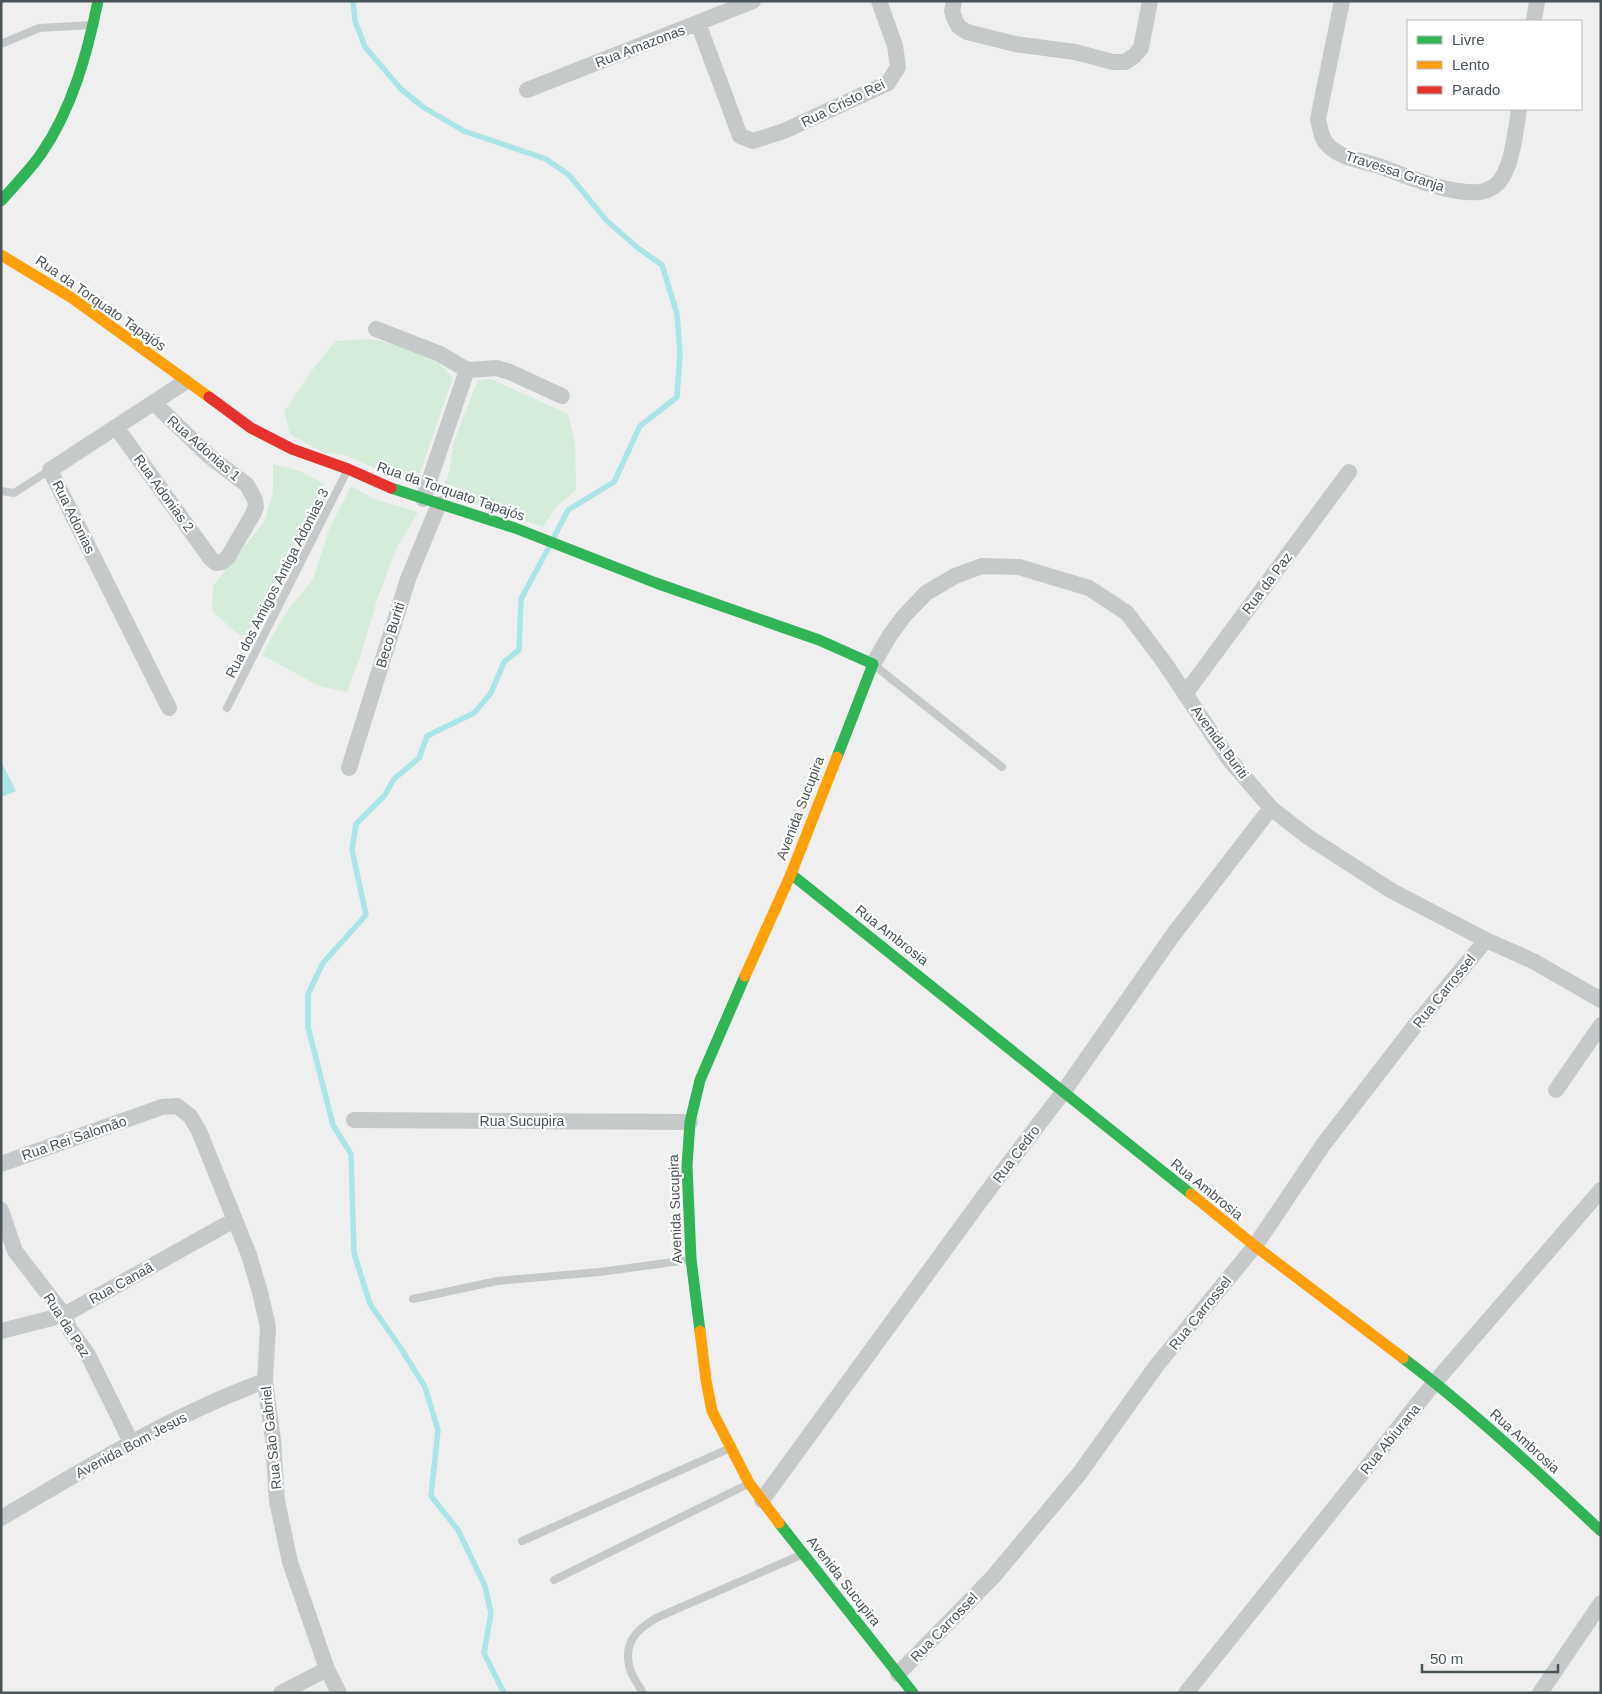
<svg xmlns="http://www.w3.org/2000/svg" width="1602" height="1694" font-family="Helvetica,sans-serif">
<rect width="100%" height="100%" fill="#efefef"/>
<path fill="#d5ecdb" d="M372,339l32,8 35,16 14,15 -38,108 -70,-31 -23,-3 -32,-18 -6,-22 26,-39 26,-32z
M491,379l77,35 7,29 1,47 -21,18 -12,19 -102,-35 8,-19 5,-32 24,-61z
M273,464l27,7 24,13c-24,52 -47,103 -78,151h-7l-27,-24 1,-25 51,-64 9,-29z
M351,486l23,13 44,13 -22,37 -19,51 -17,57 -13,35 -28,-6 -57,-31 25,-44 26,-32 16,-50z"/>
<path fill="#ace4e7" d="M1,761l15,30 -15,6z"/>
<g fill="none" stroke-linecap="round" stroke-linejoin="round">
<path stroke="#ace4e7" stroke-width="5.5" d="M353,1l2,20 10,26 36,42 22,18 41,24 82,28 23,16 38,46 31,27 24,17 15,49 3,39 -3,44 -37,29 -26,56 -46,28 -15,29
M504,1693l-20,-40 7,-40 -6,-27 -27,-56 -27,-34 7,-66 -13,-43 -25,-40 -30,-43 -16,-51 -3,-99 -18,-29 -25,-98v-33l15,-31 43,-48 -14,-65 4,-26 29,-29 9,-16 25,-21 8,-22 47,-23 17,-20 13,-31 15,-12 2,-51 28,-52"/>
<path stroke="#c6c9ca" stroke-width="8" d="M1,44l38,-16 52,-3
M1,491l13,2 36,-23
M874,665l128,102
M227,708l120,-237
M413,1299l84,-18 103,-9 88,-12
M522,1541l206,-92
M554,1580l194,-96
M643,1693c-5,-9 -13,-19 -14,-28 -5,-24 9,-36 27,-47l145,-63"/>
<path stroke="#c6c9ca" stroke-width="16" d="M954,1l-2,10 3,9 4,7 8,5 48,12 60,8 38,10h12l9,-6 7,-8 9,-47
M1342,1l-24,118c2,8 3,19 9,25 11,14 36,17 52,22 27,10 71,29 100,26 4,0 11,-3 14,-5 19,-11 23,-59 26,-78
M1534,21l3,-20
M698,23l42,113 13,5 31,-10 104,-48 10,-16 -3,-21 -16,-45
M527,90l226,-89
M376,329l64,25 27,16 30,-2 13,4 52,24
M116,427l95,132 5,4 6,-1 6,-5 25,-43 3,-7 -1,-7 -8,-15 -38,-29 -55,-53
M423,499l44,-129
M873,664l17,-29 14,-19 22,-23 29,-17 27,-10 37,1 70,21 38,25 37,49 64,96 43,50 37,29 84,54 94,49 47,21 68,39
M1185,694l164,-222
M169,708l-119,-238 135,-88
M349,768l59,-189 31,-75
M1556,1090l45,-65
M354,1120l336,2
M1,1164l161,-57 15,-1 13,10 9,15 50,124 11,37 8,35 -3,54 8,59 4,61 13,61 37,107 12,24
M1,1210l14,41 49,64 6,15 18,25 43,87
M1,1331l63,-16 170,-95
M762,1500l219,-300 83,-109 109,-156 98,-127
M1,1518c86,-50 170,-103 264,-137
M898,1674l95,-97 86,-103 78,-109 98,-119 68,-101 94,-122 69,-83
M281,1693l46,-24
M1186,1693l249,-311 166,-192
M1540,1693l61,-90"/>
<path stroke="#30b455" stroke-width="11" d="M1,201c13,-15 28,-30 40,-47 31,-45 46,-99 57,-153
M391,488l124,40 141,55 163,57 54,24 -36,93
M791,874l400,320
M700,1331l-9,-72 -4,-93 3,-44 10,-42 45,-104
M1403,1358c70,53 134,113 198,173
M779,1523l134,170"/>
<path stroke="#ff9f0a" stroke-width="11" d="M1,255l71,43 137,99
M745,976l46,-102 46,-117
M1191,1194l64,52 148,112
M700,1331l6,49 6,31 37,72 30,40"/>
<path stroke="#e5322d" stroke-width="11" d="M209,397l42,31 41,21 56,20 43,19"/>
</g>
<g text-anchor="middle" dominant-baseline="central" stroke-width="4.5" stroke-linejoin="round" paint-order="stroke">
<g font-size="14" fill="#485459" stroke="#fff">
<text transform="translate(640 46) rotate(-21)">Rua Amazonas</text>
<text transform="translate(843 103) rotate(-26)">Rua Cristo Rei</text>
<text transform="translate(1395 171) rotate(18)">Travessa Granja</text>
<text transform="translate(101 303) rotate(35)">Rua da Torquato Tapajós</text>
<text transform="translate(204 448) rotate(41)">Rua Adonias 1</text>
<text transform="translate(451 491) rotate(19)">Rua da Torquato Tapajós</text>
<text transform="translate(164 493) rotate(54)">Rua Adonias 2</text>
<text transform="translate(74 517) rotate(64)">Rua Adonias</text>
<text transform="translate(277 583) rotate(-63)">Rua dos Amigos Antiga Adonias 3</text>
<text transform="translate(1267 583) rotate(-53)">Rua da Paz</text>
<text transform="translate(390 635) rotate(-73)">Beco Buriti</text>
<text transform="translate(1220 742) rotate(54)">Avenida Buriti</text>
<text transform="translate(800 808) rotate(-69)">Avenida Sucupira</text>
<text transform="translate(892 935) rotate(38)">Rua Ambrosia</text>
<text transform="translate(1444 991) rotate(-51)">Rua Carrossel</text>
<text x="522" y="1121">Rua Sucupira</text>
<text transform="translate(74 1138) rotate(-19)">Rua Rei Salomão</text>
<text transform="translate(1016 1154) rotate(-53)">Rua Cedro</text>
<text transform="translate(1207 1189) rotate(39)">Rua Ambrosia</text>
<text transform="translate(675 1209) rotate(-92)">Avenida Sucupira</text>
<text transform="translate(121 1283) rotate(-29)">Rua Canaã</text>
<text transform="translate(1200 1313) rotate(-51)">Rua Carrossel</text>
<text transform="translate(67 1325) rotate(57)">Rua da Paz</text>
<text transform="translate(271 1438) rotate(-96)">Rua São Gabriel</text>
<text transform="translate(1390 1439) rotate(-51)">Rua Abíurana</text>
<text transform="translate(1525 1441) rotate(42)">Rua Ambrosia</text>
<text transform="translate(131 1445) rotate(-28)">Avenida Bom Jesus</text>
<text transform="translate(844 1581) rotate(52)">Avenida Sucupira</text>
<text transform="translate(944 1627) rotate(-46)">Rua Carrossel</text>
</g>
</g>
<rect width="1602" height="1694" fill="none" stroke="#485459" stroke-width="5"/>
<rect x="1407" y="20" width="175" height="90" fill="#ffffff" stroke="#b6bbbd"/>
<rect x="1417" y="36" width="25" height="8" fill="#30b455" stroke="#b6bbbd"/>
<text x="1452" y="45" font-size="15" fill="#485459">Livre</text>
<rect x="1417" y="61" width="25" height="8" fill="#ff9f0a" stroke="#b6bbbd"/>
<text x="1452" y="70" font-size="15" fill="#485459">Lento</text>
<rect x="1417" y="86" width="25" height="8" fill="#e5322d" stroke="#b6bbbd"/>
<text x="1452" y="95" font-size="15" fill="#485459">Parado</text>
<path d="M1422 1664v8h136v-8" fill="none" stroke="#485459" stroke-width="2.5"/>
<text x="1430" y="1664" font-size="15" fill="#485459" stroke="#ffffff" stroke-width="4" paint-order="stroke">50 m</text>
</svg>
